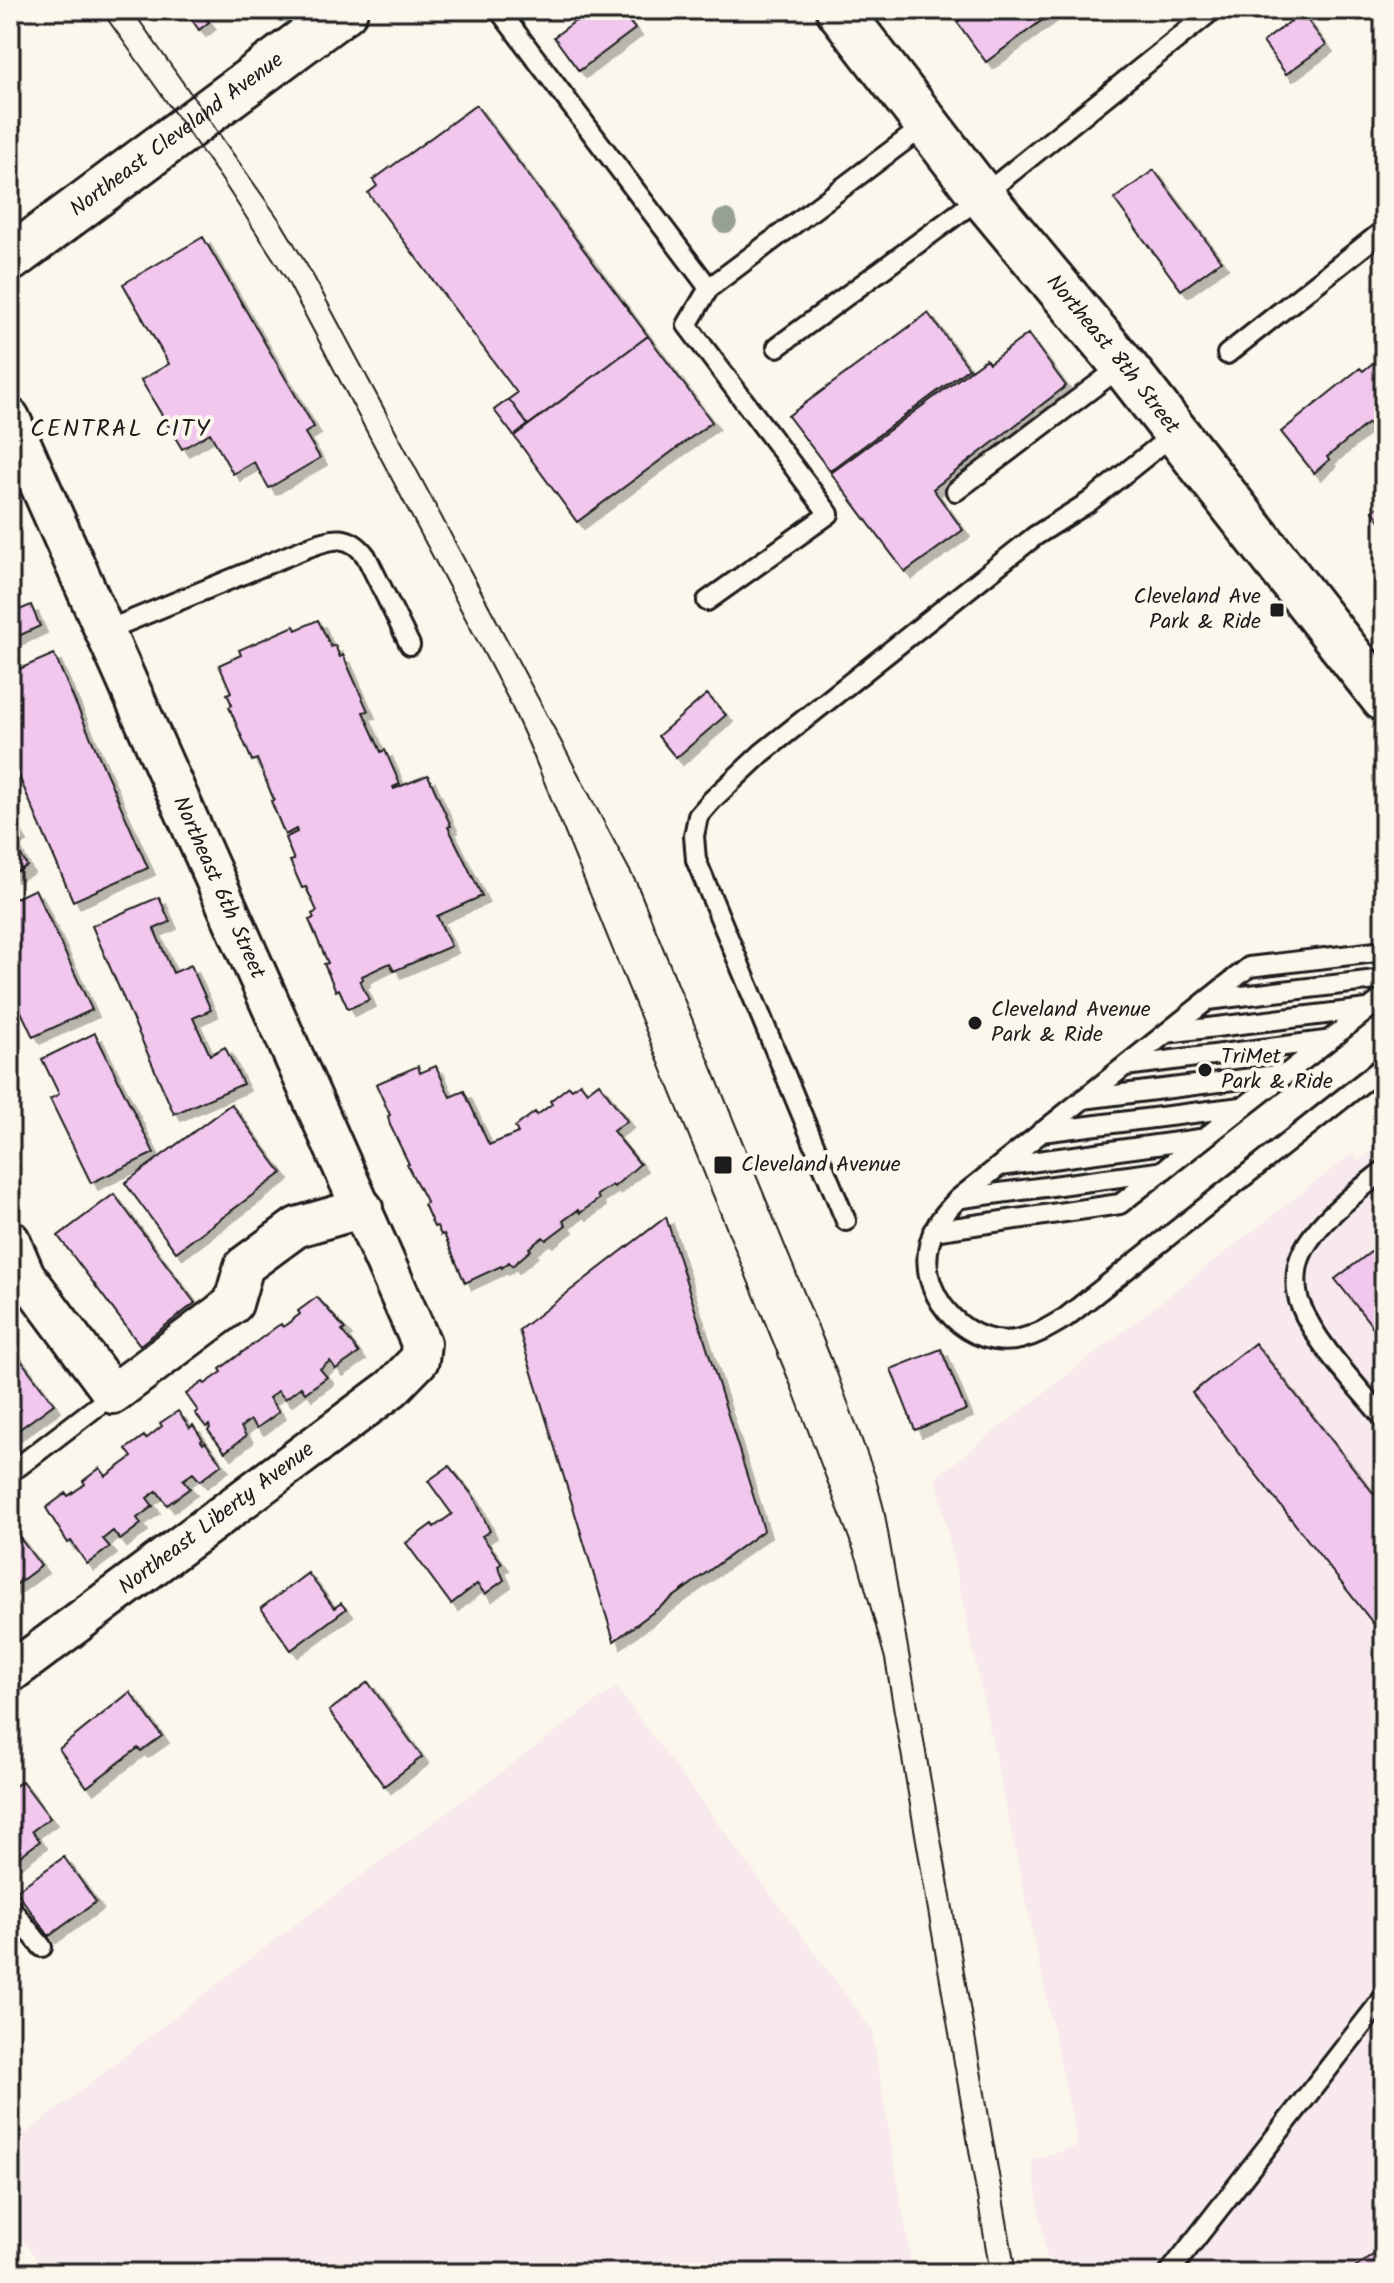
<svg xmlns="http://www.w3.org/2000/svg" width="1394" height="2283" font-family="Kalam,sans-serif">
<defs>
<filter id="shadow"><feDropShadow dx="7" dy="7" stdDeviation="0" flood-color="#0004"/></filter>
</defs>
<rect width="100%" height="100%" fill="#fbf7ec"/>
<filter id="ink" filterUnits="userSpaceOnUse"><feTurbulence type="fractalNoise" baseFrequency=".0125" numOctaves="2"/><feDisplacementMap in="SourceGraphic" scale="16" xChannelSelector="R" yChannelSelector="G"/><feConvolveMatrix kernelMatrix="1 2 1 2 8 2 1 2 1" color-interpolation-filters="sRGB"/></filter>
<g filter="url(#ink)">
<path fill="#f8e9ed" d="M1384,1139v1134h-335l-18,-113 47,-14 -142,-669 417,-324 7,8z
M616,1687l256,343 41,243h-866l-37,-50v-77l235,-184z"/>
<path fill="#f1c7ee" stroke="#1c1c1c" stroke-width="2" filter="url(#shadow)" d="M199,10l10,12 -10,8 -9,-13z
M590,10h30l15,19 -56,42 -25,-34z
M973,10h83l-70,52 -29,-40z
M1302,13l24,32 -40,29 -23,-32z
M476,105l172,231 -120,89 -19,-26 8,-6 -149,-200 9,-7 -4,-6z
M1154,170l67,91 -40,29 -67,-91z
M203,237l111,190 -9,6 15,25 -51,30 -15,-26 -21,12 -23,-41 -28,16 -41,-69 28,-16 -46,-80z
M928,313l41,55 -139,103 -42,-55z
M1028,334l38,52 -133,103 30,41 -58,42 -74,-99 155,-114 3,4z
M648,336l64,86 -135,100 -63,-86z
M1384,354v70l-10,8 -6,-9 -41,34 2,3 -15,13 -33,-41 79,-64 3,3z
M509,399l19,26 -14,11 -20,-26z
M1384,502v24l-11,-15z
M10,602l5,10 16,-7 9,21 -30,14z
M318,620l13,27 4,-2 5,12 3,-2 25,56 -5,1 18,40 4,-2 15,34 -7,3 1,2 34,-14 23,51 -3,1 34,69 -45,20 14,30 -57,25 -4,-8 -28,13 1,3 -3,2 9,19 -21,9 -9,-20 -3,2 -12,-27 4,-1 -19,-43 5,-2 -2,-4 5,-3 -11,-24 -4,1 -12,-27 4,-1 -9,-22 12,-6 -1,-3 -11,6 -14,-34 3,-1 -17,-41 -5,2 -23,-54 3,-2 -5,-11 4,-2 -12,-27 22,-10 -2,-5 55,-24 2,4z
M54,654l94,214 -75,33 -63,-145v-83z
M707,694l19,21 -50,43 -18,-22z
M10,815l10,20 -8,4 15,27 -17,9z
M35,889l57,121 -59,27 -23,-49v-87z
M159,897l11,25 -16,7 19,44 18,-8 20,45 -18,8 17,37 15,-8 18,37 -69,30 -82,-188z
M95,1033l59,120 -63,30 -41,-84 9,-5 -17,-35z
M418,1066l2,7 16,-7 14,31 14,-6 25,54 29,-12 -3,-6 20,-15 2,3 15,-11 -2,-3 19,-15 3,3 8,-6 7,9 12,-9 28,38 -14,10 27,33 -26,23 -2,-2 -15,10 2,4 -19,14 -2,-3 -15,11 3,4 -20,15 -3,-3 -14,11 2,2 -19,16 -3,-4 -7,6 -1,-2 -36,17 -21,-49 -3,1 -4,-9 -3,1 -10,-23 3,-1 -20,-38 2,-1 -19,-39 -2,-9 2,-1 -14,-31z
M231,1104l51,69 -106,79 -51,-69z
M114,1194l81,109 -55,42 -82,-109z
M666,1217l98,313 -150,111 -95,-311z
M1384,1242v99l-49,-62z
M317,1297l28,32 -3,2 17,22 -23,16 -6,-8 -10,8 7,8 -22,16 -4,-6 -16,12 -7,-8 -9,7 10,14 -22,16 -7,-8 -9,7 5,9 -21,16 -17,-22 2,-2 -1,-3 -3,2 -11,-14 3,-2 -12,-17 17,-12 2,2 17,-12 -2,-3 56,-42 5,-3 2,3 17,-13 -2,-3z
M1255,1343l129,164v130l-192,-244z
M10,1346l44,58 -44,32z
M941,1349l25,61 -51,20 -24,-61z
M178,1411l12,17 3,-3 10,15 -2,1 2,3 2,-2 17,22 -22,17 -7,-8 -10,7 7,8 -23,17 -10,-14 -10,7 6,8 -16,12 4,6 -21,16 -7,-9 -10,8 7,8 -23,17 -16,-23 -3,2 -22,-35 20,-15 2,3 17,-12 -2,-3 17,-13 6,8 26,-19 -6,-8 18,-13 2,3 16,-13 -2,-3z
M449,1466l25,31 16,34 -8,5 20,27 -4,3 6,14 -19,14 -8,-10 -26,20 -45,-61 26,-19 2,3 18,-13 -24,-33z
M13,1529l28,37 -31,23v-58z
M308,1573l26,35 7,-5 5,6 -55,41 -30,-42z
M368,1682l54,75 -38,29 -55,-75z
M130,1692l32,44 -21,15 -3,-3 -51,39 -28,-38z
M22,1781l28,37 -18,13 8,10 -25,19 -5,-6v-64z
M64,1857l32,45 -47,34 -33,-45z
M1384,2247v26h-36z"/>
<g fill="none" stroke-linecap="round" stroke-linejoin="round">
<defs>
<path id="service" d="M499,10l210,278 218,-164
M777,347l205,-151 231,-186
M1227,354l157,-124
M956,491l167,-126
M707,601l122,-87 -142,-189 22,-37
M105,631l204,-84c24,-9 40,-14 57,9l44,89
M1384,951l-135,16 -291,232c-15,15 -27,30 -30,52 -7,49 43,100 92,88 17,-4 30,-12 45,-21l319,-252
M1208,1000l176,-21
M1166,1033l201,-24
M1125,1066l200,-25
M1083,1099l200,-25
M1041,1132l200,-25
M1000,1166l200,-27
M1384,1170c-27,22 -72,55 -84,88 -5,14 -5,35 1,48 15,38 57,81 83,113
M962,1198l196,-26
M846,1221l-150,-361 -2,-24 4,-20 14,-16 50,-47 273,-217 54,-34 86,-69
M933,1231l187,-27 264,-207
M18,1467l95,-73
M10,1907l32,40
M1169,2273l215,-276"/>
<g id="minor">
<path id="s1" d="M10,418l411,925 -2,17 -27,28 -382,285"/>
<path d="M10,1240l15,35 88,119 120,-90 11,-38 53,-39 66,-19"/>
</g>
<g id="tertiary">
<path id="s2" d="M839,10l143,186 141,169 261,334"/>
</g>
<g id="secondary">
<path id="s3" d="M10,259l335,-249"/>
</g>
</defs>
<use href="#service" stroke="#1c1c1c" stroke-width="24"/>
<use href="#minor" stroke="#1c1c1c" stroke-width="44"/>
<use href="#tertiary" stroke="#1c1c1c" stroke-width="50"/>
<use href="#secondary" stroke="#1c1c1c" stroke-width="50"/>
<use href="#service" stroke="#fbf7ec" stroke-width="18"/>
<use href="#minor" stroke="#fbf7ec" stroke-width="38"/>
<use href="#tertiary" stroke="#fbf7ec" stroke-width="44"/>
<use href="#secondary" stroke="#fbf7ec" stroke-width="44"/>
<path stroke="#1c1c1c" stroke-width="2" d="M101,10l119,167 65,100 224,424 20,44 262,641 67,176 27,97 105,614
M132,10l149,212 33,55 323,607 200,489 38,102 9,34 132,764"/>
</g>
<circle fill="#97a193" cx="725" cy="221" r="12"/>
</g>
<g fill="#1c1c1c" stroke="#fbf7ec" stroke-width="3">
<rect x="1269" y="602" width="16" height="16" rx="4"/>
<circle cx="975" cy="1023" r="8"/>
<circle cx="1205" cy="1070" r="8"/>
<rect x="713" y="1155" width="20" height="20" rx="4"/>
</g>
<g text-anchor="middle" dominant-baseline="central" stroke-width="8" stroke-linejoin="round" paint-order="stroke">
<g font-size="22" fill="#1c1c1c" stroke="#fbf7ec">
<text stroke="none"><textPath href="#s3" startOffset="208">Northeast Cleveland Avenue</textPath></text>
<text stroke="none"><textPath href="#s2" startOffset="440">Northeast 8th Street</textPath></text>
<text stroke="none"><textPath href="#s1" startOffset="514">Northeast 6th Street</textPath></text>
<text transform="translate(217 1519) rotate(-37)">Northeast Liberty Avenue</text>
</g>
<g font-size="22" fill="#1c1c1c" stroke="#fbf7ec" text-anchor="start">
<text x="1261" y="597" text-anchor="end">Cleveland Ave<tspan x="1261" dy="25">Park &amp; Ride</tspan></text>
<text x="991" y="1010">Cleveland Avenue<tspan x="991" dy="25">Park &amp; Ride</tspan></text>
<text x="1221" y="1057">TriMet<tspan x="1221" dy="25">Park &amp; Ride</tspan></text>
<text x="741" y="1165">Cleveland Avenue</text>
</g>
<g font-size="24" letter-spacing="2" fill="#1c1c1c" stroke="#fbf7ec">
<text x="121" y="429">CENTRAL CITY</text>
</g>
</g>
<rect width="1394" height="2283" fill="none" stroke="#fbf7ec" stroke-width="40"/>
<rect x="20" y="20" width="1354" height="2243" fill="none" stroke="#1c1c1c" stroke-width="3" filter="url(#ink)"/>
</svg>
